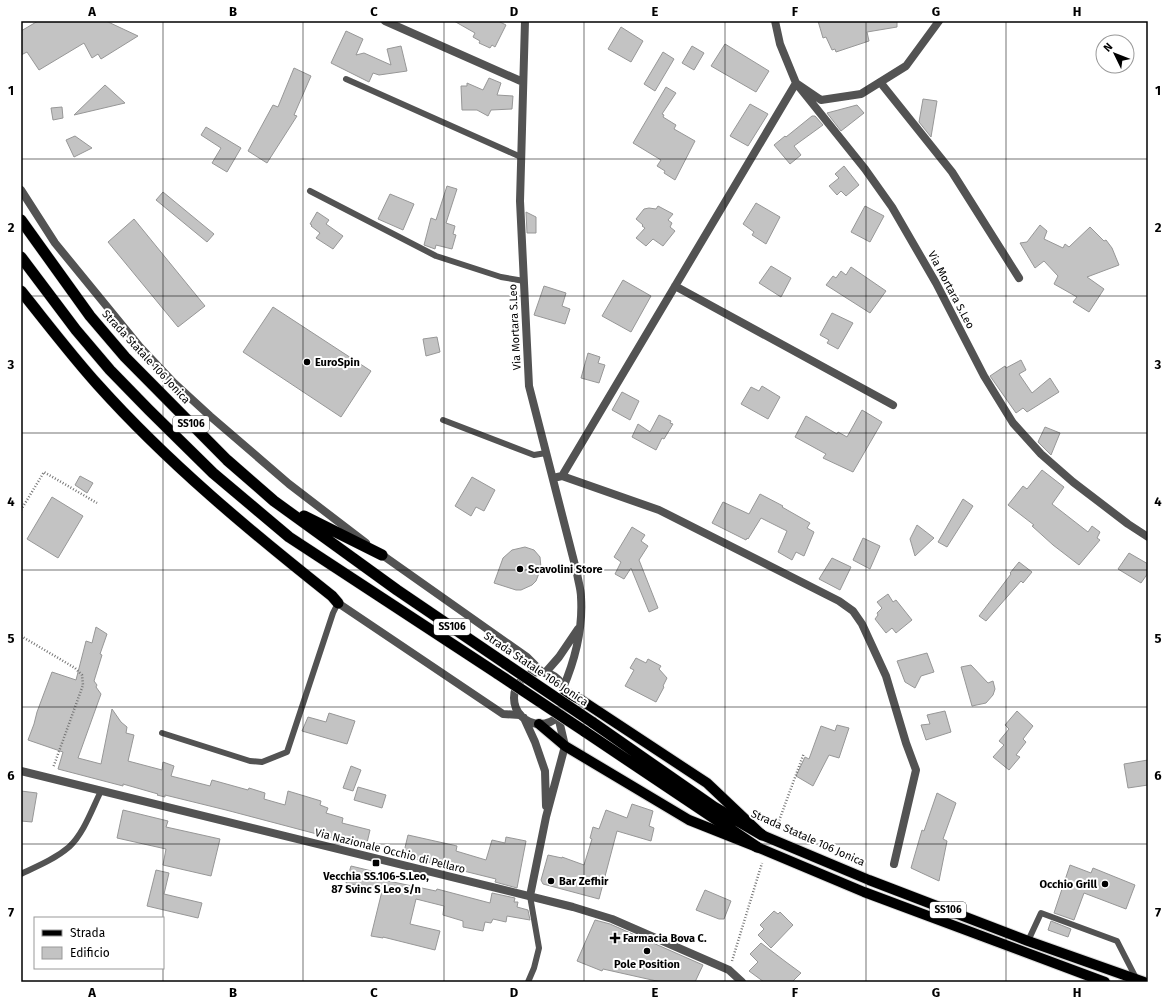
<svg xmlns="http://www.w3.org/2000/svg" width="1169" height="1003" font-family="'Fira Sans',sans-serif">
<rect width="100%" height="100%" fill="#fff"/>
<path fill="#c3c3c3" stroke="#979797" d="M38,21h68l32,15 -37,23 -3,-5 -6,4 -8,-15 -45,27 -12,-18 -6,3v-24z
M454,21h44l8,4 -11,22 -3,-2 -2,3 -11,-5 1,-2 -7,-4 2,-4z
M818,21h79v6l-30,5 2,9 -33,11 -1,-3 -3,1 -6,-13 -3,1z
M621,27l22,14 -12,21 -23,-13z
M346,31l17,8 -7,16 8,-2 27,12 -4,-16 14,-3 6,25 -28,4 -6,-2 -4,9 -38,-19z
M725,44l44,27 -13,21 -45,-26z
M692,46l12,7 -10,17 -12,-7z
M663,52l11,7 -19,32 -11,-7z
M294,68l17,8 -17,39 3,1 -30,47 -19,-12 25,-46 5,2z
M489,78l12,5 -4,12 16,1 -1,13 -21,1 -3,6 -11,-6h-15l-1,-24h6v-3l16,7z
M105,85l20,18 -51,12z
M666,87l10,6 -14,21 2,1 -1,2 13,8 -2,4 21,12 -20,39 -11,-7 1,-2 -8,-5 4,-6 -28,-17z
M923,99l14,2 -6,36 -12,-15z
M750,104l18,10 -20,32 -18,-10z
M857,105l7,8 -23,18 -14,-18z
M62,107l1,11 -10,2 -2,-12z
M812,116h3l8,9 -29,21 7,9 -11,9 -16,-19 11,-9 1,1z
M206,127l35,21 -14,24 -15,-9 9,-15 -20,-13z
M75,136l17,12 -18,9 -8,-17z
M844,166l15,19 -13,11 -5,-5 -4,4 -8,-9 10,-8 -4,-4z
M447,186l10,3 -11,34 9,3 -2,8 3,1 -4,14 -16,-4 -1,4 -11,-4 7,-27 5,2z
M163,192l51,42 -7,8 -51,-42z
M390,194l24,10 -11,26 -25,-11z
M756,203l24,14 -14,27 -14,-9 2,-3 -11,-8z
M658,206l15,8 -5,6 4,3 -2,4 5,4 -12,15 -10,-7 -7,7 -10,-8 9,-10 -3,-2 1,-1 -7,-6 8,-10 5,-1 7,1z
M865,206l19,10 -14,26 -19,-10z
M317,212l12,8 -3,4 17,12 -10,13 -17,-11 4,-5 -9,-7 1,-1 -2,-1z
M526,212l10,5v16h-9z
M134,219l71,87 -27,21 -70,-85z
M1040,225l7,6 -3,8 19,9 2,-4 4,3 21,-20 14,14 2,-1 6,8 7,17 -32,12 17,12 -15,23 -16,-10 4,-5 -23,-13 4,-8 -14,-15 -9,7 -15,-25 7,-1z
M771,266l20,12 -10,19 -22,-14z
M851,267l35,24 -16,22 -44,-28 7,-9 3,2 5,-7 5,4z
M623,280l28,16 -20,36 -29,-16z
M544,286l22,7 -4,13 8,3 -5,15 -31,-9z
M273,307l98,64 -30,46 -98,-65z
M832,313l21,10 -15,26 -11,-6 2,-3 -9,-5z
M437,337l3,15 -14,4 -3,-17z
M588,353l12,4 -2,6 7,2 -6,18 -18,-5z
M1021,360l5,10 -7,4 13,19 18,-15 9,14 -32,20 -4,-4 -7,5 -26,-37 15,-10 1,2z
M762,386l18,11 -12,22 -27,-15 10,-17 8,4z
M622,392l17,9 -9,19 -18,-10z
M862,410l20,12 -29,50 -30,-14 3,-4 -31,-17 11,-21 31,18 1,-2 9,5z
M659,415l12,6 -1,2 3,1 -9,15 -2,-1 -6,12 -24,-13 6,-13 12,8z
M1045,427l15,6 -9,22 -13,-13z
M1042,470l22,17 -12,17 36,28 4,-6 8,6 -3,6 3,2 -21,25 -26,-20 -21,-19 2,-1 -26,-20 15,-19 4,3z
M80,476l13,7 -6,10 -12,-8z
M472,477l23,13 -11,21 -8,-4 -5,9 -16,-10z
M760,494l23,12 -1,1 28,16 -3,5 7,4 -10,24 -8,-4 -4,8 -14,-8 9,-21 -26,-13 -13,21 -1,-1 -1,2 -34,-17 11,-21 26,12z
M52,497l31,19 -25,42 -31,-19z
M963,499l10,7 -26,41 -9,-5z
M917,525l17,13 -19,18 -5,-17z
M632,527l13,8 -4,6 7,5 -9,14 19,48 -9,4 -18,-44 -7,11 -9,-5 6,-12 -7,-5z
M863,538l17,8 -10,23 -17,-9z
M525,547l9,3 6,7 1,11 -5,13 -4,4 -11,5h-5l-22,-7 9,-25 9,-8z
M1129,553l19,11v9l-7,10 -23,-14z
M832,558l19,9 -11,23 -21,-11z
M1019,562l13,10 -9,11 -2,-2 -35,40 -7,-5 32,-42 -1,-1z
M888,594l5,8 3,-2 16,20 -16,13 -4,-5 -6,5 -11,-14 3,-4 -1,-2 5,-5 -5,-6z
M96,627l11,7 -7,20 2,1 -8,26 3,4 -1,2 5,7 -23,64 23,6 11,-55 9,13 6,5 -1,6 8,2 -6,26 34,9 1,-8 11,4 -3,10 39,10 2,-6 36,10 1,-2 16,5 -1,6 21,6 3,-14 33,10 -1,4 8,3 -2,5 17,5 -1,5 28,7 -4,17 -140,-37 -61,-15v2l-8,-2 1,-1 -35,-10v2l-65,-17 5,-17 -35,-12 6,-16 3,-12 15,-40 24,8 10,-39 6,2z
M927,653l7,19 -13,4 -6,12 -10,-6 -8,-21z
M636,658l10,5 2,-4 13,7 -2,3 8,9 -4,8 1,1 -8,15 -31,-16 9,-16 -4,-2z
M971,665l17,18 5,-2 2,8 -2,6 -7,8 -14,3 -11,-39z
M945,711l6,21 -25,8 -5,-15 9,-1 -3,-9z
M1017,711l16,15 -10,13 3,3 -10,13 4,2 -11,13 -16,-13 11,-12 -5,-4 10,-12 -4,-4z
M329,713l26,8 -8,23 -45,-13 6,-14 18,5z
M837,725l12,3 -10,30 -10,-3 -16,31 -17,-10 9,-19 4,2 12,-33 14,5z
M1148,760v25l-20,3 -4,-24z
M351,766l10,4 -8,21 -10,-3z
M358,787l28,8 -4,13 -28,-8z
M21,791l16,2 -5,29 -11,-1z
M937,793l19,10 -13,36 4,2 -8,40 -28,-13 11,-38 2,1z
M632,804l21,7 -4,15 5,2 -3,13 -34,-10 -18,68 -56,-15 -2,-4 7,-25 14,3v-1l22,8 8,-26 -2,-1 3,-11 6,2 7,-19 21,8z
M123,810l45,11 -2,6 54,12 -9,37 -48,-11 3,-16 -49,-11z
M408,835l49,11 -1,5 30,9 6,-20 13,3 1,-6 20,4 -9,47 -22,-6 1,-3 -93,-23z
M1070,865l21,8 2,-5 42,17 -9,24 -42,-16 -10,27 -20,-7z
M351,866l25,6 -2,6 62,13 1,-2 53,14 2,-10 23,5 -1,4h4l-1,5 11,3 2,10 -23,-4 -1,6 -13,-3 -2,4 -6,-1 -2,9 -20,-4v-6l-20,-6 1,-9 -28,-7 -6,25 30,7 -5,19 -52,-13v1l-12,-2 11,-45 -36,-8z
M156,870l13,3 -5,21 38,9 -4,15 -51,-12z
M705,890l26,11 -7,18h-5l-23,-9z
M774,911l4,3 2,-2 13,13 -22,23 -13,-13 6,-6 -4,-4z
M595,920l15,4 93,41 -8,17h-34l-58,-13 -1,2 -25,-10z
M1051,921l20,8 -3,8 -20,-7z
M761,943l25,19 15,11 -9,9h-28l-15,-11 9,-9 -8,-8z"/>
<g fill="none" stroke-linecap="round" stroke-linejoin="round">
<defs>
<path id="primary" d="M565,692l16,8 126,83 55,52 107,45 159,61 116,41
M539,724l26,22 124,74 68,27 107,45 241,90"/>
<path id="trunk" d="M21,220l69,96 35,41 102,103 47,41 123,89 109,74
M21,257l55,73 34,40 39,40 64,63 76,64 209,137
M21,291c25,31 50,64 77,94 70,78 152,146 234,211l6,7
M304,516l78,39
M592,722l122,85 48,28
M584,731l173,116"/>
</defs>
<use href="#primary" stroke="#dbdbdb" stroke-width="12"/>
<use href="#trunk" stroke="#dbdbdb" stroke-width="12"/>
<path stroke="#757575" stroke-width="2.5" stroke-dasharray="1 2" stroke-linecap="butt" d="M21,510l23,-38 53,31
M21,636l54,32 7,7 1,10 -30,83
M776,829l28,-76
M732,961l30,-98"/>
<path stroke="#535353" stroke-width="6" d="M346,79l175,78
M310,191l126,65 65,21 23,4
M443,420l91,35 12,-2
M162,733l88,28 12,1 25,-10 46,-139 5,-10
M21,874c17,-8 34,-15 48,-27 15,-14 23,-38 32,-56
M1028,941l13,-28 76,28 20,39
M528,982l6,-14 5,-20 -9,-52"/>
<path stroke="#535353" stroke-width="8" d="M385,21l138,61
M525,21l-5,180 9,185 48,187c1,8 4,16 4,24 2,31 -6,63 -18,91
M775,21l5,23 16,39 69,86 27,38 44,76 48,93 29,47 28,31 32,28 55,42 20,13
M880,82l72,90 67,106
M21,190l34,53 85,104 34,36 36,33 79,68 77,59
M675,286l218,119
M562,476l97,34 180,91 14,10 9,13 24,52 20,67 10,27 -22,94
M553,478l9,-2 234,-393 25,17 40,-6 45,-28 33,-45
M378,552l149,105 15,15
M338,603l165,111 17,1
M545,673l14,-16 19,-28"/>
<path stroke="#535353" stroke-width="8" d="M514 698a26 26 0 1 1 52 0a26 26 0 1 1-52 0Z
M524,718l11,24 10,29 1,35
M21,771l552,136 39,12 117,51 13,12
M530,896l16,-79 19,-71 -7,-30"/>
<use href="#primary" stroke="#000" stroke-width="10"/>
<use href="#trunk" stroke="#000" stroke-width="11"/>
<defs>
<path id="trunk-bridge" d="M506,664l86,58
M498,674l86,57"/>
</defs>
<use href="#trunk-bridge" stroke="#dbdbdb" stroke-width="12" stroke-linecap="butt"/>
<use href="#trunk-bridge" stroke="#000" stroke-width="11"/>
</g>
<path fill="none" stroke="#000" stroke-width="1" stroke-opacity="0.55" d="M163,21v897M303,21v961M444,21v961M584,21v961M725,21v961M866,21v961M1006,21v961M21,159h1127M21,296h1127M21,433h1127M21,570h1127M21,707h1127M21,844h1127M163,968v14"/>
<g fill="#000" stroke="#fff" stroke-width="1.5">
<circle cx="307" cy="362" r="4"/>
<circle cx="520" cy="569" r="4"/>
<rect x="372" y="859" width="8" height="8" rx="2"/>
<circle cx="551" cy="881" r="4"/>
<circle cx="1105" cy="884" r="4"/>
<path d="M613 932h4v4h4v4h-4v4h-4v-4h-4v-4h4z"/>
<circle cx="647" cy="951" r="4"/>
</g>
<g text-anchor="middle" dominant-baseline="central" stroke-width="4" stroke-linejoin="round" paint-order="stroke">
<g fill="#fff" stroke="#4c4c4c" stroke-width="1">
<rect x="173" y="416" width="36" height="16" rx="3"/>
<rect x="434" y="619" width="36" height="16" rx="3"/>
<rect x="930" y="902" width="36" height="16" rx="3"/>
</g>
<g font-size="10" font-weight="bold" fill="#000">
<text x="191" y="424">SS106</text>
<text x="452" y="627">SS106</text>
<text x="948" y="910">SS106</text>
</g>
<g font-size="11" fill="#000" stroke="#fff">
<text transform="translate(951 290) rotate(62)">Via Mortara S.Leo</text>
<text transform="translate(515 327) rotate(-93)">Via Mortara S.Leo</text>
<text transform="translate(146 357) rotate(47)">Strada Statale 106 Jonica</text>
<text transform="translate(536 669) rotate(34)">Strada Statale 106 Jonica</text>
<text transform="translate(808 838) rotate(24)">Strada Statale 106 Jonica</text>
<text transform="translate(390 851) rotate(14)">Via Nazionale Occhio di Pellaro</text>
</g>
<g font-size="11" font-weight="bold" fill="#000" stroke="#fff" text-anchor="start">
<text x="315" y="362">EuroSpin</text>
<text x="528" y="569">Scavolini Store</text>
<text x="376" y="876" text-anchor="middle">Vecchia SS.106-S.Leo,<tspan x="376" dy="13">87 Svinc S Leo s/n</tspan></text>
<text x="559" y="881">Bar Zefhir</text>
<text x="1097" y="884" text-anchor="end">Occhio Grill</text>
<text x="623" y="938">Farmacia Bova C.</text>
<text x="647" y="964" text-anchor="middle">Pole Position</text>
</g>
</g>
<rect width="1169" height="1003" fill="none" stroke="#ffffff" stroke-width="44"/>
<rect x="34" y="917" width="130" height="52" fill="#ffffff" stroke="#999999"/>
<rect x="42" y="930" width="20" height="6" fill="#000000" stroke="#999999"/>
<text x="70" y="937" font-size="12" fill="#000000">Strada</text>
<rect x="42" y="947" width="20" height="12" fill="#c3c3c3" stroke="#999999"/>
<text x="70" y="957" font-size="12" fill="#000000">Edificio</text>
<g transform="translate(1115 54) rotate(313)"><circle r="19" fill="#ffffff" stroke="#999999"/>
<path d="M0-3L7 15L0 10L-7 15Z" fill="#000000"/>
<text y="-6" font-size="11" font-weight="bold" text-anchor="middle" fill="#000000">N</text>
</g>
<rect x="22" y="22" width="1125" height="959" fill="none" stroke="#000" stroke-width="1.5"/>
<g font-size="13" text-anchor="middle" font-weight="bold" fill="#000">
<text x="92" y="16">A</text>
<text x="233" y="16">B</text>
<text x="374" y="16">C</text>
<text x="514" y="16">D</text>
<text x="655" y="16">E</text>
<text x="795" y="16">F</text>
<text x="936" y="16">G</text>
<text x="1077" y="16">H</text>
<text x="11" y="95">1</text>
<text x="1158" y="95">1</text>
<text x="11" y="232">2</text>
<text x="1158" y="232">2</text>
<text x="11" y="369">3</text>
<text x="1158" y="369">3</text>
<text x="11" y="506">4</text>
<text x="1158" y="506">4</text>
<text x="11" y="643">5</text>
<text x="1158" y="643">5</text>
<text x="11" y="780">6</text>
<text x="1158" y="780">6</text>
<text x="11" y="917">7</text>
<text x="1158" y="917">7</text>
<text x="92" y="997">A</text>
<text x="233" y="997">B</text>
<text x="374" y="997">C</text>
<text x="514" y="997">D</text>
<text x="655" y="997">E</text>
<text x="795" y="997">F</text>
<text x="936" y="997">G</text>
<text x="1077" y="997">H</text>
</g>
</svg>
